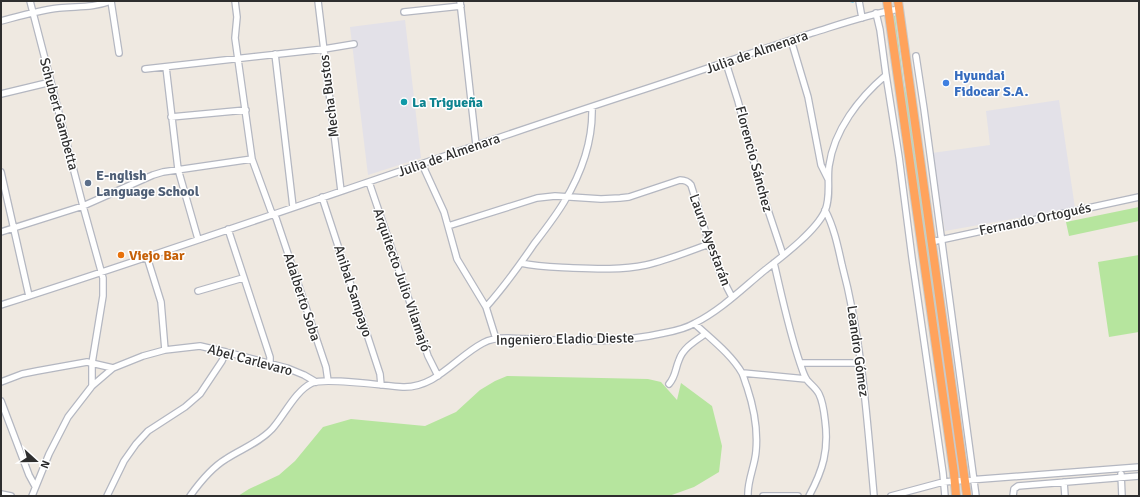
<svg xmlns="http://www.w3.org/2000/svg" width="1140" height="497" font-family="Signika,sans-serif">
<rect width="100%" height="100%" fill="#efe9e1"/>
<path fill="#e3e1e8" d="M405,20l16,138 -53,17 -18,-148z
M1059,100l16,108 -130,23 -13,-78 58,-8 -4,-34z"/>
<path fill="#b6e59e" d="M893,15l2,1 9,68 8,36 48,356 -2,-4z
M1139,207v14l-70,15 -3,-14z
M1139,255v77l-30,5 -11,-75z
M507,376l141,3 13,3 16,18 4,-17 31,23 10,40 -3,26 -25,15 -25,9h-431l11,-7 30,-14 16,-14 28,-34 28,-8 74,7 31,-14 24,-22 15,-9z"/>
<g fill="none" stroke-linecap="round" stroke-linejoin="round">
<path stroke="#75cff0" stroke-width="1.5" d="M849,1l4,1"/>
<defs>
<path id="minor" d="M30,1l53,205 20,72v18l-11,67v23
M111,1l8,52
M235,1l2,16 -2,21 17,121 19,52 5,7 50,149 2,14
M318,1l23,190
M460,1l16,144
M859,1l3,17
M404,12l57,-6
M876,13l4,17 6,45 13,82 13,101 31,215 2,23
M1,21c19,-5 39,-11 58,-13 20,-2 33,0 52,-7
M791,40l17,57 13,68 7,14
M275,54l18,153
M916,56l8,53 52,387
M726,63l12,38 23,88 22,66
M166,67l12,102 20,70
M145,69l179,-20 30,-5
M1,94l50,-12
M171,117l75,-7
M422,164l22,48 13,47 29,48 10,32
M1,172l28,124
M369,182l59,174 10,20
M322,197l58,177 1,11
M825,210c9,17 13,37 17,55 20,75 25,154 32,231
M448,226l89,-28 18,-2 46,3 19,-1 9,-1 51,-17c5,0 8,1 11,5 12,37 22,78 41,112
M228,229l42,128v6
M1,232l82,-26 70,-31 10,-3 89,-13
M931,242l208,-45
M147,257l14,45 4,48
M521,263c17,4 34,4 52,5 24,1 49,2 73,-3 22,-5 43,-14 64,-21
M774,263c8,34 15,68 26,100 2,6 4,13 7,17 4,5 9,8 12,14 4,8 5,17 6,26 4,30 -2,50 -16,76
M198,291l45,-13
M1,305c213,-68 423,-144 635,-213 59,-19 117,-40 176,-59 29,-9 57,-19 87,-24
M486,307c17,-19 33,-41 48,-63 10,-13 21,-27 30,-42 17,-28 29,-62 28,-95
M695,324c16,15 36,30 47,49 2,4 3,9 5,14 7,21 11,42 9,64 -1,15 -9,30 -8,45
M800,363h61
M743,373l63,6
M1,382l21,-8 15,-3 50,-9 26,6
M669,384c7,-8 6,-15 10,-24 4,-12 16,-19 26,-26
M1,401l28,74 6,11
M1121,474l1,22
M1064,482l1,14
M1,494l10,2
M32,496l17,-42 19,-37 24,-31 21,-18 30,-12 22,-6 35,-4 26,6 61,16 17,7 12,7
M107,496l17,-35 12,-17 12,-13 37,-24 15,-13 22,-33 4,-9
M190,496c10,-14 21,-28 36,-37 15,-10 33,-16 46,-30 12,-13 23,-38 40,-46 14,-6 72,3 91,4 33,1 53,-30 80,-44 7,-4 15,-5 24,-5 52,2 106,7 157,-5 11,-2 21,-4 31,-10 26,-13 48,-35 70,-53 18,-14 51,-39 60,-59 6,-14 2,-30 4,-45 5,-36 30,-68 57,-91
M763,496h35
M891,496l52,-14 196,-15
M1013,496l1,-7 4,-3 121,-10"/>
<path id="highway" d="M887,1l67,472 2,23
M898,1l69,495"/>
</defs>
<use href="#minor" stroke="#b4b7c1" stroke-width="8"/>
<use href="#highway" stroke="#c9c9c9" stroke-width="10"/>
<use href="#minor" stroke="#fff" stroke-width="5.5"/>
<use href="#highway" stroke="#ffa35c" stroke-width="8"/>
</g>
<circle fill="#3f7fe0" stroke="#fff" stroke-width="1.5" cx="946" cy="83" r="4"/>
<circle fill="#0f9aa8" stroke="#fff" stroke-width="1.5" cx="404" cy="102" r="4"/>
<circle fill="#5c6f8a" stroke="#fff" stroke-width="1.5" cx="88" cy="183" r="4"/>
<circle fill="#e8710a" stroke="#fff" stroke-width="1.5" cx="121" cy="255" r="4"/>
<g text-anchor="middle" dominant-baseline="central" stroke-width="3" stroke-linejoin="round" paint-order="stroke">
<g font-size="14" fill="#2e2e2e" stroke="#fff">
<text transform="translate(757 52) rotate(-19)">Julia de Almenara</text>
<text transform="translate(329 96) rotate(-97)">Mecha Bustos</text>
<text transform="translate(59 114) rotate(75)">Schubert Gambetta</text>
<text transform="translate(449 155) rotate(-19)">Julia de Almenara</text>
<text transform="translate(754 159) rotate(75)">Florencio Sánchez</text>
<text transform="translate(1035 219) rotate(-12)">Fernando Ortogués</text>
<text transform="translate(710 240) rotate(70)">Lauro Ayestarán</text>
<text transform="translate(402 280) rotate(71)">Arquitecto Julio Vilamajó</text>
<text transform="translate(353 291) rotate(72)">Anibal Sampayo</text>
<text transform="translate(302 297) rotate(72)">Adalberto Soba</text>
<text transform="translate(565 339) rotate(-1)">Ingeniero Eladio Dieste</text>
<text transform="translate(858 351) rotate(82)">Leandro Gómez</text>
<text transform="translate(250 360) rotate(15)">Abel Carlevaro</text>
</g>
<g font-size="14" font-weight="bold" fill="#366cbe" stroke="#fff" text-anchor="start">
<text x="954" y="75">Hyundai<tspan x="954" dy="16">Fidocar S.A.</tspan></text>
</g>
<g font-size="14" font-weight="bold" fill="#0d838f" stroke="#fff" text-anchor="start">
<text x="412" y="102">La Trigueña</text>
</g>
<g font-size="14" font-weight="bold" fill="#4e5e75" stroke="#fff" text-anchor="start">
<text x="96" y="175">E-nglish<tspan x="96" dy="16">Language School</tspan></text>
</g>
<g font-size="14" font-weight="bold" fill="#c56008" stroke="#fff" text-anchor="start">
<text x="129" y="255">Viejo Bar</text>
</g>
</g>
<rect width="1140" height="497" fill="none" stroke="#2e2e2e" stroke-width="4"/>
<g transform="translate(36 461) rotate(111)" stroke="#ffffff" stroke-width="3" paint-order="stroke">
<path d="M0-3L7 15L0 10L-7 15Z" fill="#2e2e2e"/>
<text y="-6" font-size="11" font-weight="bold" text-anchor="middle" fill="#2e2e2e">N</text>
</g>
</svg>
